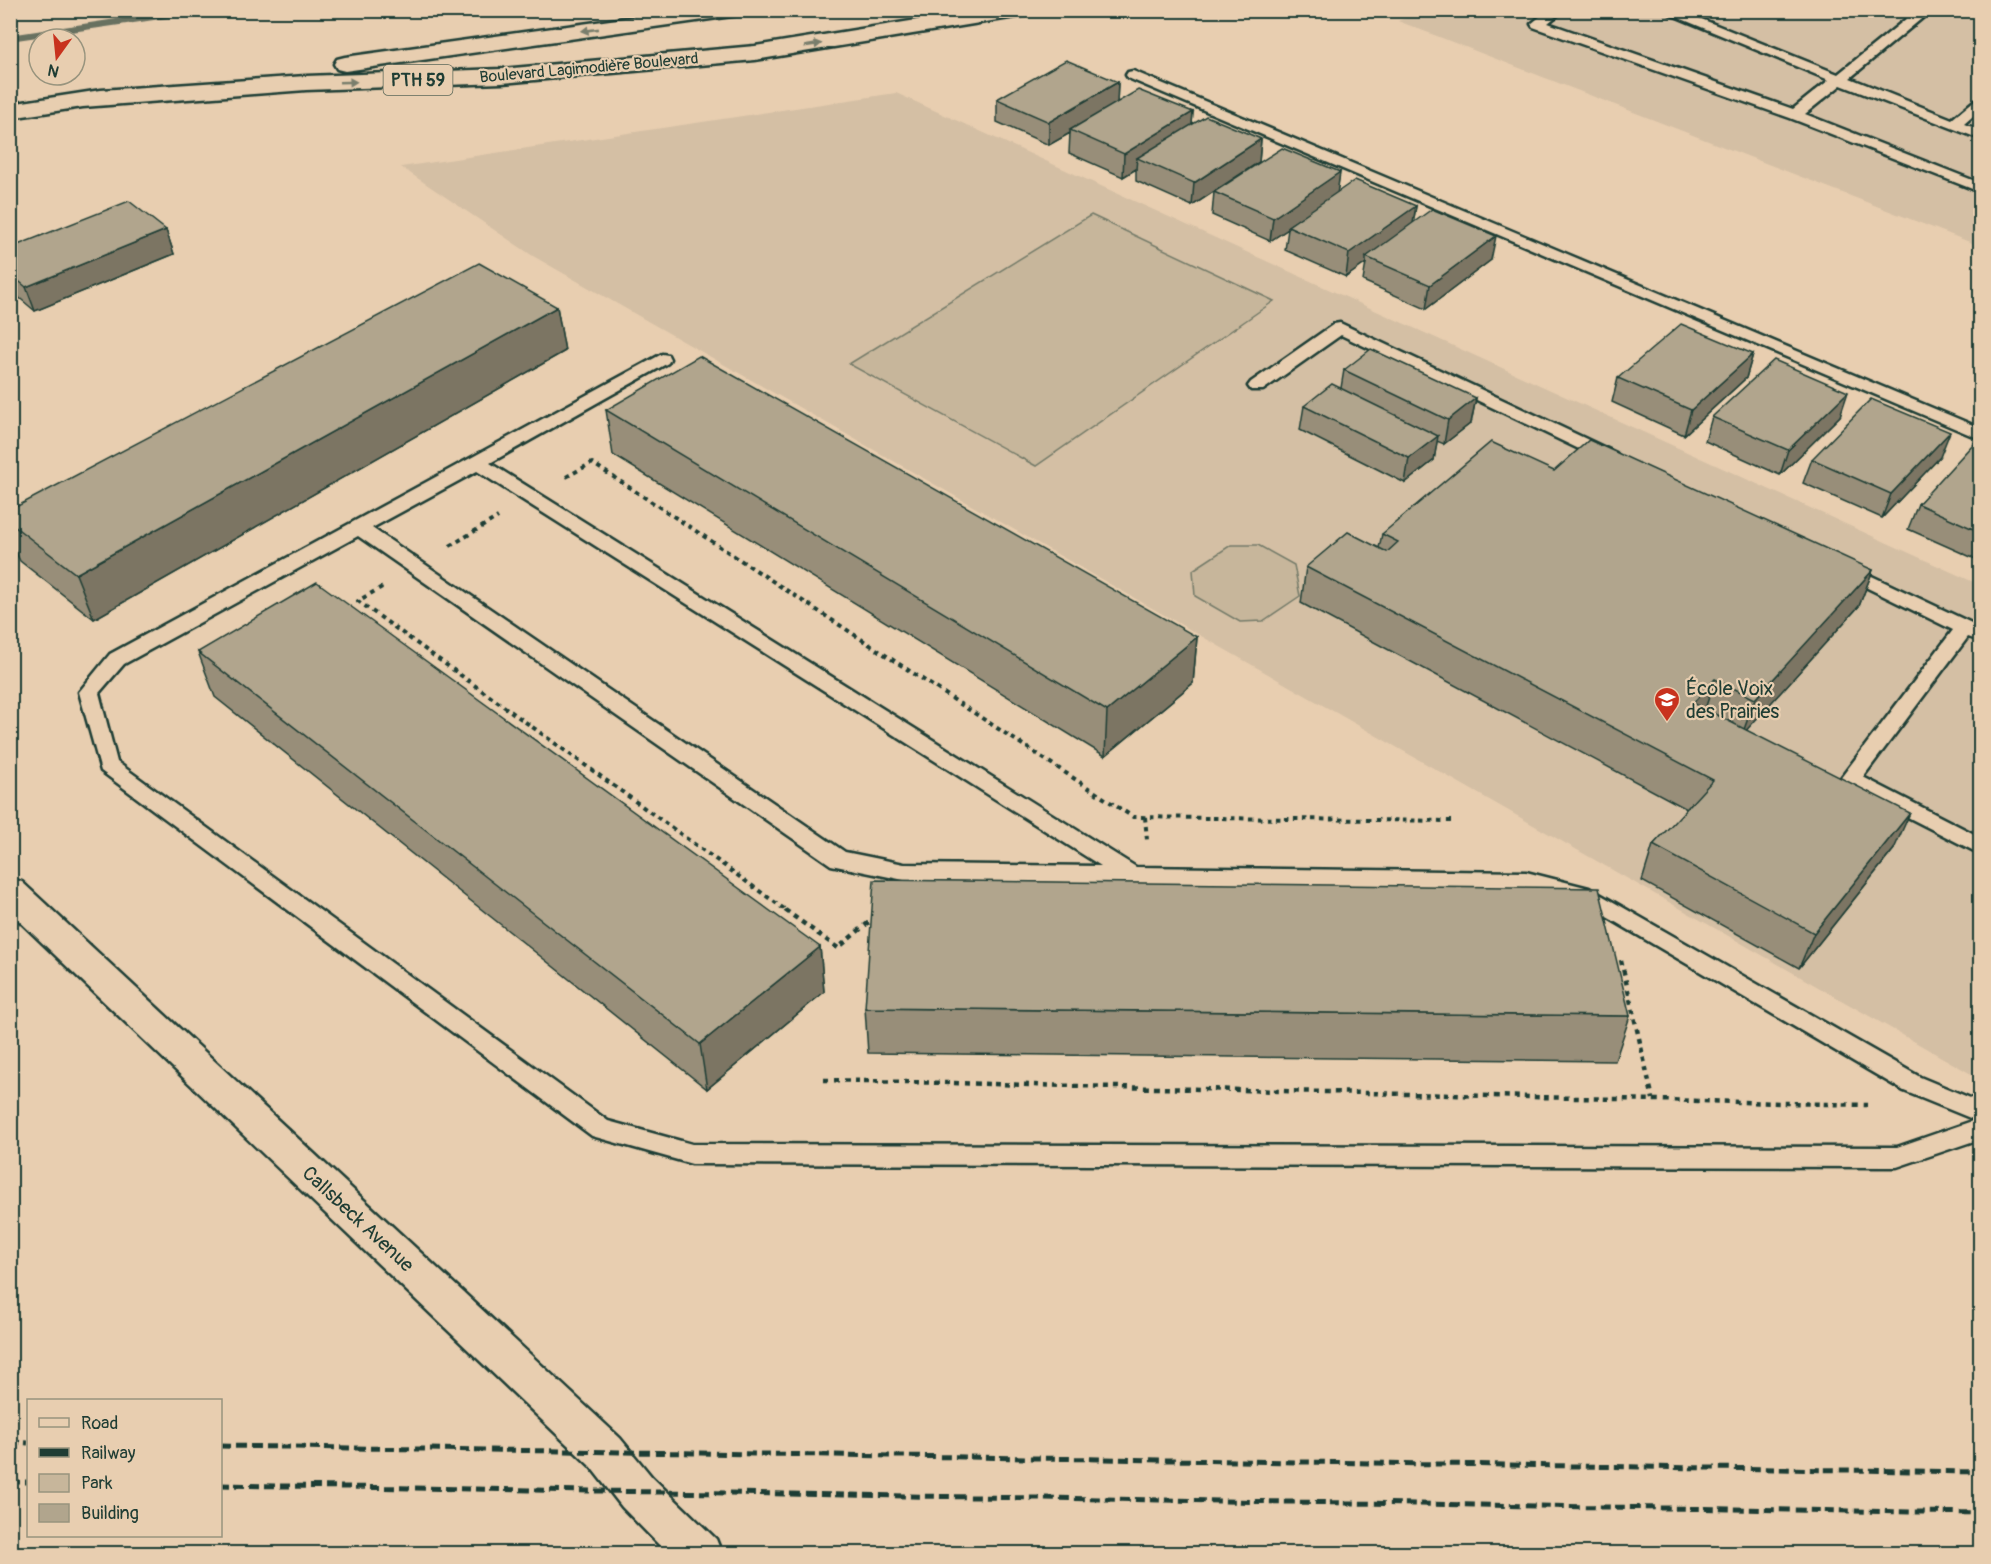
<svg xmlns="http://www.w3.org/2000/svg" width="1991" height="1564" font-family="Pangolin,sans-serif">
<rect width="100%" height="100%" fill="#e8ceb0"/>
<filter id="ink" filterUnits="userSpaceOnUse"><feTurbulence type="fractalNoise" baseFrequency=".0167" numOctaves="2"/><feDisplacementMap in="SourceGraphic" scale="12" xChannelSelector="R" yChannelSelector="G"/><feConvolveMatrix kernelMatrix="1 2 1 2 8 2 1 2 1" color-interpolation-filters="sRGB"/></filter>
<g filter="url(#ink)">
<path fill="#d4bfa4" d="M1427,10l553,1v235l-582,-225z
M896,93l1084,492v494l-1447,-823 -132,-89z"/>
<path fill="#c7b69b" stroke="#737a68" stroke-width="1.5" d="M1091,215l183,86 -238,165 -187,-102z
M1231,545h27l36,20 6,31 -37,25 -23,1 -45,-26 -2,-26z"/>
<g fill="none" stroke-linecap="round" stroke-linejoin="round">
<path fill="#687161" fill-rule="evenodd" d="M176,10h31l-5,3 -192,28v-6z"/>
<defs>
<path id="lane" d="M1548,10h16l-16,13 245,86 36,-29 -169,-70h19l159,64 79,-64h15l-82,68 102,41 23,-19 5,-1v11l-16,14 16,6v9l-139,-54 -36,29 175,69v9l-190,-74 -257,-91 -2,-3z
M1133,71l847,357v11l-852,-361 -2,-3 2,-3z
M1340,323l276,130 3,4 -3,4h-12l-263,-126 -78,55h-12l-3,-4 3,-4 83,-58z
M662,354l6,1 2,4 -2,4 -178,100 646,404 390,5 63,16 331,189 60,25v37l-83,28 -1205,-3 -100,-28 -491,-365 -22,-79 31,-38zM477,471l624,395 -197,-2 -59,-12 -473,-324zM358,536l473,329 73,15 622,8 57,15 321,188 71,29 -78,27 -1205,-3 -84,-23 -491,-359 -18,-69 25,-29z
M1844,563l136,64v14l-12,-4 -105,140 117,60v17l-137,-70 -3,-5 113,-149 -116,-57 -2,-4 2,-4z"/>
<path id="street" d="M10,878l12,4 598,556 32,39 64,62 6,15h-54l-46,-47 -32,-41 -580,-554z"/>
<path id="primary" d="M682,10h60l-2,5 -8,1 -387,55 -8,-2 -3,-5 3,-5 8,-2z
M979,10h53l-2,5 -8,1 -267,44 -253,23 -196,7 -223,17 -73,11v-14l91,-14 205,-14 196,-7 253,-23z"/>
</defs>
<use href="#lane" stroke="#1f3d34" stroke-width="5"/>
<use href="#street" stroke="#1f3d34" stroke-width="5"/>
<use href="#primary" stroke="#1f3d34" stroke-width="5"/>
<path stroke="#1f3d34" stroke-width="4" stroke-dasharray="4.5 4.5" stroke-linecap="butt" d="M566,477l26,-14 541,354 318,4
M450,546l48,-29
M382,587l-24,14 429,310
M1145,817l2,23"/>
<path stroke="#1f3d34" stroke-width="4.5" stroke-dasharray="5 5" stroke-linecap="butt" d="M785,910l53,38 37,-31
M1621,960l32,139
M824,1080l1043,25"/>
<use href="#lane" fill="#e8ceb0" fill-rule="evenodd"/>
<use href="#street" fill="#e8ceb0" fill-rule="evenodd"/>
<use href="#primary" fill="#e8ceb0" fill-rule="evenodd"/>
<path stroke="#1f3d34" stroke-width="5" stroke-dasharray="10 5" stroke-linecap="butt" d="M10,1442l18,1
M220,1446l1760,26
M10,1482h18
M220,1485l1760,28"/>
</g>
<path fill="#988e79" stroke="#1f3d34" stroke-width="1.5" d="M1118,82l-1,20 76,10 -1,12 69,15 -2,23 -67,44 -56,-25v-12l-13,8 -54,-24 1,-20 -21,12 -52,-23v-23z
M1340,172l-3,20 79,14 -3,18 78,36 -65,49 -63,-28 3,-18 -20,14 -61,-27 3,-21 -18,12 -58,-26 2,-23z
M166,230l8,24 -139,57 -25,-21v-42z
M557,307l8,44 -471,268 -74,-58 -10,-21v-30z
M1753,354l-7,24 -62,57 -72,-33 6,-24z
M1344,370l132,28 -5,25 -27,21 -7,-3 -3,19 -29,23 -105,-53 4,-24 37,-18z
M606,410l591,227 -4,46 -88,73 -492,-301z
M1840,416l-60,59 -75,-34 7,-24z
M1980,444v117l-72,-32 10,-25z
M1940,457l-58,61 -79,-35 9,-24z
M1554,471l319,99 -14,36 -113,124 148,119 -95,119 -157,-87 11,-36 34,-36 -386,-206 5,-36 73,-19 3,-14z
M198,652l622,295 4,45 -117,97 -492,-392z
M865,1008l765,8 -15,45 -747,-8z"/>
<path fill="#7c7463" stroke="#1f3d34" stroke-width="1.5" d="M1118,82l-1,22 -47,26v3l-21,12v-23z
M1193,112l-2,23 -54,23 -1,11 -13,8 1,-23z
M1261,139l-2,23 -67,44 2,-23z
M1340,172l-3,23 -49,31v3l-18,12 3,-23z
M1416,206l-4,23 -46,28v6l-20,14 3,-24z
M166,230l8,24 -139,57 -9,-24z
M1496,236l-5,24 -65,49 4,-24z
M557,307l8,44 -471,268 -18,-45z
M1753,354l-7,24 -62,57 7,-25z
M1848,392l-8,24 -60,59 8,-25z
M1476,398l-5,25 -27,21 4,-24z
M1950,432l-10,25 -58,61 9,-24z
M1438,436l-4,24 -29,23 4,-25z
M1873,570l-14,36 -117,129 13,-36z
M1197,637l-4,46 -88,73 2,-45z
M1715,679l-12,36 -10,-12z
M1910,813l-16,36 -95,119 15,-35z
M820,947l4,45 -117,97 -7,-45z"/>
<path fill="#b1a58d" stroke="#1f3d34" stroke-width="1.5" d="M1066,60l52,22 -69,40 -52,-23z
M1138,90l55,22 -69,42 -54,-24z
M1206,116l55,23 -67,44 -57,-25z
M1282,148l58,24 -67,46 -59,-26z
M1355,180l61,26 -67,47 -61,-27z
M129,201l37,29 -140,57 -16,-13v-26z
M1432,209l64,27 -66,49 -64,-28z
M479,263l78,44 -481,267 -66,-51v-13z
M1681,324l72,30 -62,56 -73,-32z
M1371,349l105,49 -28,22 -104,-50z
M699,356l498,281 -90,74 -501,-301z
M1774,360l74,32 -60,58 -76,-33z
M1332,384l106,52 -29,22 -105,-52z
M1871,399l79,33 -59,62 -79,-35z
M1589,440l284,130 -118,129 -40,-20 -22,24 217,110 -96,120 -161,-88 60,-65 -407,-213 42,-35 39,20 11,-10 -16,-8 109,-92 63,29z
M1975,442l5,2v88l-62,-28z
M317,582l503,365 -120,97 -502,-392z
M874,880l725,8 31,128 -765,-8z"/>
<defs><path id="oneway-solid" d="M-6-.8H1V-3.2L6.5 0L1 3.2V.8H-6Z" transform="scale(1.5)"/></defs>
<g fill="#797e6c">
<use href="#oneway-solid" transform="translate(590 30) rotate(172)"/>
<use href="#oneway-solid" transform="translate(813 45) rotate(-9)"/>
<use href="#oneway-solid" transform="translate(348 82) rotate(-2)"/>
</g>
</g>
<defs>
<symbol id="school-pin" viewBox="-11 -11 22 30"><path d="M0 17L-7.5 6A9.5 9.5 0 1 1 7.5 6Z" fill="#c8321e" stroke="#e8ceb0"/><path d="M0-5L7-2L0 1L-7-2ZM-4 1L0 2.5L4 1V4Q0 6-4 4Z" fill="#fff"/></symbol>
</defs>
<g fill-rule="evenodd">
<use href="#school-pin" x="1652" y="685" width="30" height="40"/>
</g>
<g text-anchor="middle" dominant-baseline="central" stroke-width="4.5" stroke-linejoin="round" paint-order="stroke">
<g font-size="16" fill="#1f3d34" stroke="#e8ceb0">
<text transform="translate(589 68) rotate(-5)">Boulevard Lagimodière Boulevard</text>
</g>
<rect fill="#e8ceb0" stroke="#5b6859" stroke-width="1.5" x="383.5" y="65" width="69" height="30" rx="4.5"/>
<g font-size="18" font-weight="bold" fill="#1f3d34">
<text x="418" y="80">PTH 59</text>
</g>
<g font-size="20" fill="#1f3d34" stroke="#e8ceb0" text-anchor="start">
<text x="1686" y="688">École Voix<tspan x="1686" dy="23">des Prairies</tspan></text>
</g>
<g font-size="20" fill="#1f3d34" stroke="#e8ceb0">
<text transform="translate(358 1219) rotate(43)">Callsbeck Avenue</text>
</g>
</g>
<rect width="1991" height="1564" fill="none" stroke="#e8ceb0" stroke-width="36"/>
<rect x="18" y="18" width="1955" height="1528" fill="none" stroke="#1f3d34" stroke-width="2" filter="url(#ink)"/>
<rect x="27" y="1399" width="195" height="138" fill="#e8ceb0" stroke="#98947e" stroke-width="1.5"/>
<rect x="39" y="1418" width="30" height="9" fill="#e8ceb0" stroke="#98947e" stroke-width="1.5"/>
<text x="81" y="1429" font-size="18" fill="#1f3d34">Road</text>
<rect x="39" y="1448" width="30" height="9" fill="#1f3d34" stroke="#98947e" stroke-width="1.5"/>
<text x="81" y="1459" font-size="18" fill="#1f3d34">Railway</text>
<rect x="39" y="1474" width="30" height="18" fill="#c7b69b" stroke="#98947e" stroke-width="1.5"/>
<text x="81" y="1489" font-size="18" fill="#1f3d34">Park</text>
<rect x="39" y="1504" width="30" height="18" fill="#b1a58d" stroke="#98947e" stroke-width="1.5"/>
<text x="81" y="1519" font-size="18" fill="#1f3d34">Building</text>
<g transform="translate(57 57) rotate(195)"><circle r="28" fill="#e8ceb0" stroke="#98947e" stroke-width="1.5"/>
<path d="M0-4.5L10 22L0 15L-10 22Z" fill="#c8321e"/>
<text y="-9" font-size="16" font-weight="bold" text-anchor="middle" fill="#1f3d34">N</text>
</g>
</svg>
